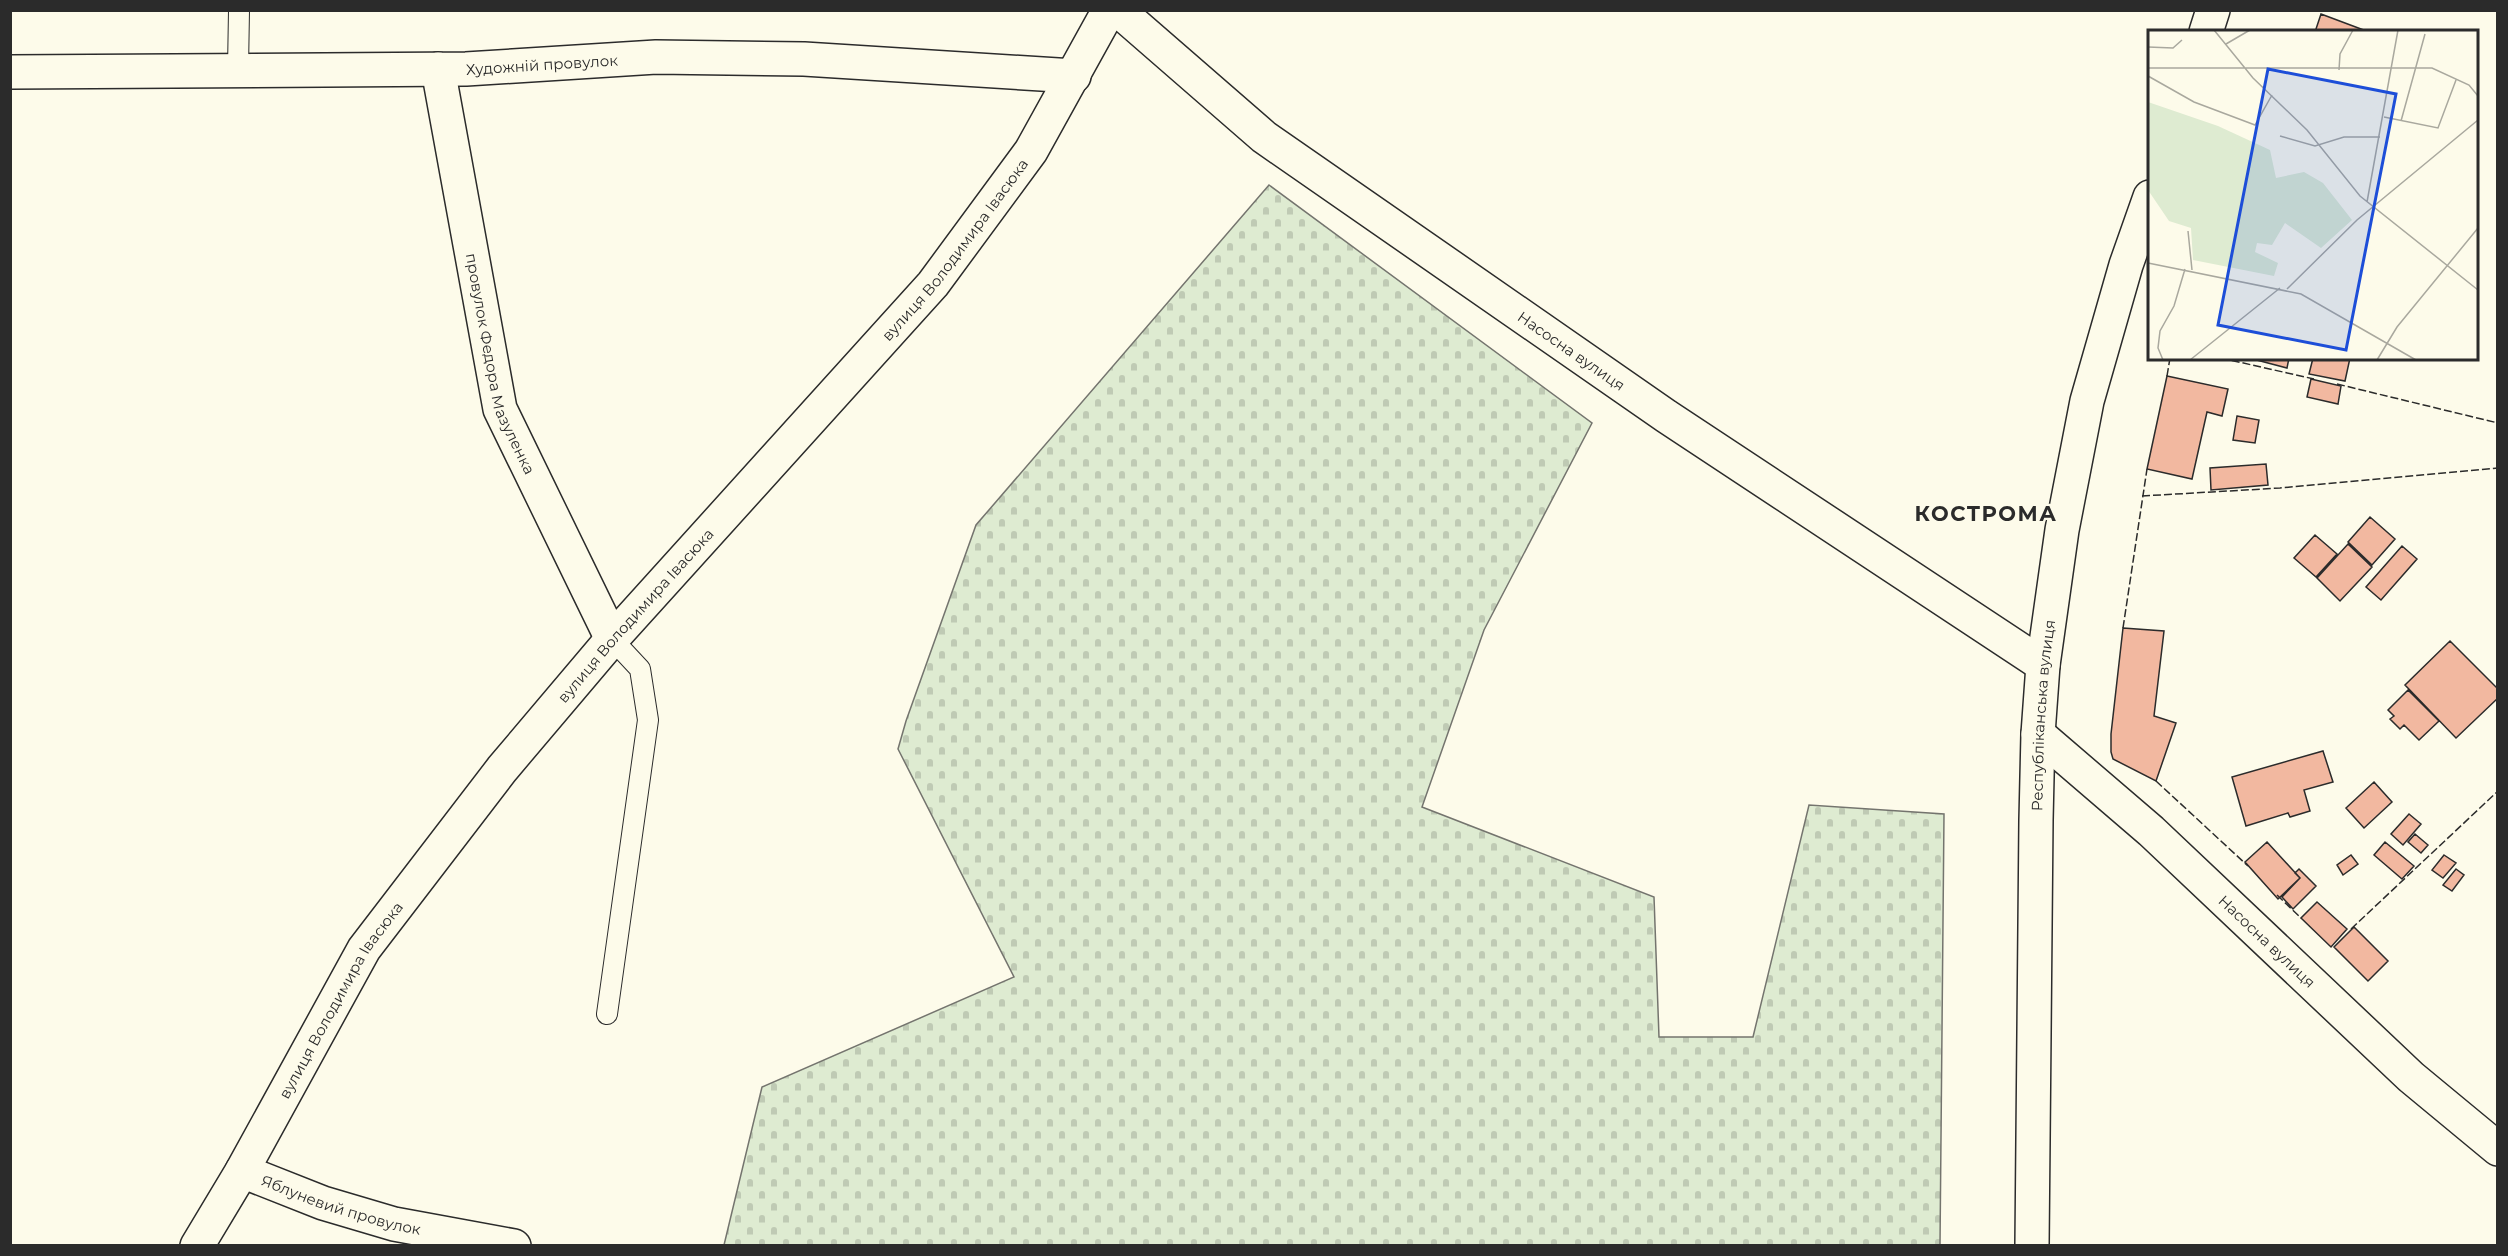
<svg xmlns="http://www.w3.org/2000/svg" width="2508" height="1256" font-family="Montserrat,sans-serif">
<defs>
<pattern id="cemetery-stones" width="16" height="16" patternUnits="userSpaceOnUse" patternTransform="scale(1.5)"><rect width="16" height="16" fill="#deebd1"/><path d="M2 7V4a2 2 0 0 1 4 0v3zM10 15v-3a2 2 0 0 1 4 0v3z" fill="#bfcab4"/></pattern>
</defs>
<rect width="100%" height="100%" fill="#fdfbea"/>
<path fill="url(#cemetery-stones)" stroke="#74746e" stroke-width="1.5" d="M1269,185l323,238 -108,207 -62,177 232,90 5,140h94l56,-232 135,9 -4,431h-1216l38,-158 252,-110 -116,-228 8,-28 70,-196z"/>
<path fill="#f2b8a0" stroke="#2b2b2b" stroke-width="1.5" d="M2321,14l48,18h-54z
M2249,358h40l-2,10z
M2313,358h37l-5,23 -36,-7z
M2167,376l61,13 -6,27 -15,-4 -15,67 -45,-10z
M2311,379l30,7 -3,18 -31,-7z
M2237,416l22,4 -4,23 -22,-3z
M2266,464l2,21 -57,5 -1,-22z
M2370,517l25,22 -23,26 -24,-23z
M2315,535l22,19 -21,23 -22,-19z
M2348,544l24,23 -32,34 -23,-23z
M2402,546l15,13 -36,41 -15,-13z
M2123,628l41,3 -10,85 22,7 -20,58 -43,-22 -2,-7v-18z
M2450,641l48,48v9l-42,40 -51,-53z
M2408,690l31,31 -20,19 -15,-15 -4,4 -10,-10 4,-3 -6,-6z
M2323,751l10,31 -29,8 6,21 -20,6 -2,-4 -42,13 -14,-49z
M2374,782l18,20 -28,26 -18,-20z
M2409,814l12,10 -18,21 -12,-11z
M2415,834l13,11 -7,8 -13,-11z
M2267,842l33,36 -22,21 -33,-37z
M2385,842l29,24 -12,13 -28,-24z
M2351,855l7,9 -15,11 -6,-10z
M2444,855l12,8 -13,15 -11,-8z
M2299,869l17,17 -23,23 -11,-12 18,-19 -5,-5z
M2456,869l8,6 -12,16 -9,-6z
M2317,902l30,27 -16,18 -30,-29z
M2354,927l34,34 -20,20 -34,-34z"/>
<g fill="none" stroke-linecap="round" stroke-linejoin="round">
<defs>
<path id="service" d="M238,69l1,-59
M607,1014l41,-294 -8,-51 -28,-30"/>
<g id="minor">
<path id="s1" d="M1118,10l146,127 402,279 377,249"/>
<path id="s2" d="M438,69l62,340 112,230"/>
<path id="s3" d="M10,72l456,-3 190,-12 148,2 270,17"/>
<path id="s4" d="M2038,734l113,97 260,246 87,72"/>
<path id="s5" d="M242,1171l81,32 71,21 120,22"/>
<path id="s6" d="M197,1246l45,-75 122,-222 138,-180 110,-130 321,-355 98,-133 78,-141"/>
</g>
<g id="secondary">
<path d="M2206,32l7,-22"/>
<path id="s7" d="M2032,1246l4,-426 2,-86 5,-69 19,-135 25,-129 39,-136 24,-68"/>
</g>
</defs>
<use href="#service" stroke="#2b2b2b" stroke-width="22"/>
<use href="#minor" stroke="#2b2b2b" stroke-width="36"/>
<use href="#secondary" stroke="#2b2b2b" stroke-width="36"/>
<use href="#service" stroke="#fdfbea" stroke-width="20"/>
<use href="#minor" stroke="#fdfbea" stroke-width="33"/>
<use href="#secondary" stroke="#fdfbea" stroke-width="33"/>
<path stroke="#2b2b2b" stroke-width="1.5" stroke-dasharray="8 3" stroke-linecap="butt" d="M2221,358l93,21
M2167,376l3,-18
M2337,384l161,39
M2142,496l138,-8 218,-20
M2123,628l24,-159
M2156,781l92,85
M2277,895l24,23
M2351,929l147,-138"/>
</g>
<g text-anchor="middle" dominant-baseline="central" stroke-width="4.5" stroke-linejoin="round" paint-order="stroke">
<g font-size="15" fill="#2b2b2b" stroke="#fdfbea">
<text stroke="none"><textPath href="#s3" startOffset="532">Художній провулок</textPath></text>
<text stroke="none"><textPath href="#s6" startOffset="1257">вулиця Володимира Івасюка</textPath></text>
<text stroke="none"><textPath href="#s1" startOffset="568">Насосна вулиця</textPath></text>
<text stroke="none"><textPath href="#s2" startOffset="302">провулок Федора Мазуленка</textPath></text>
<text stroke="none"><textPath href="#s6" startOffset="771">вулиця Володимира Івасюка</textPath></text>
<text stroke="none"><textPath href="#s7" startOffset="531">Республіканська вулиця</textPath></text>
<text stroke="none"><textPath href="#s4" startOffset="309">Насосна вулиця</textPath></text>
<text stroke="none"><textPath href="#s6" startOffset="285">вулиця Володимира Івасюка</textPath></text>
<text stroke="none"><textPath href="#s5" startOffset="105">Яблуневий провулок</textPath></text>
</g>
<g font-size="21" font-weight="bold" letter-spacing="1.5" fill="#2b2b2b" stroke="#fdfbea">
<text x="1986" y="513">КОСТРОМА</text>
</g>
</g>
<g transform="translate(2148 30)">
<rect width="330" height="330" fill="#fdfbea"/>
<path d="M0,72l70,24 52,24 6,28 28,-6 19,11 29,37 -31,28 -36,-25 -13,22 -15,-2 -2,9 23,11 -4,13 -81,-16 -2,-32 -22,-7 -21,-31z" fill="#deebd1"/>
<path fill="none" stroke="#a9a89e" stroke-width="1.5" d="M66,0l39,48 54,52 53,66 118,94M78,14l24,-14M0,17l25,1 9,-8M0,38h284l37,17 9,11M191,40l1,-16 13,-24M0,46l46,26 61,23 17,-30M236,87l54,11 18,-48M253,91l24,-87M132,106l35,10 29,-9h36M219,172l31,-172M40,201l4,39M0,233l153,31 115,66M139,259l70,-69 121,-100M15,330l-5,-12 2,-17 14,-25 11,-37M42,330l90,-72M229,330l20,-33 81,-99"/>
<path fill="#1d4ed8" fill-opacity="0.15" stroke="#1d4ed8" stroke-width="3" d="M120,39l128,25 -50,256 -128,-25z"/>
<rect width="330" height="330" fill="none" stroke="#2b2b2b" stroke-width="3"/>
</g>
<rect width="2508" height="1256" fill="none" stroke="#2b2b2b" stroke-width="24"/>
</svg>
